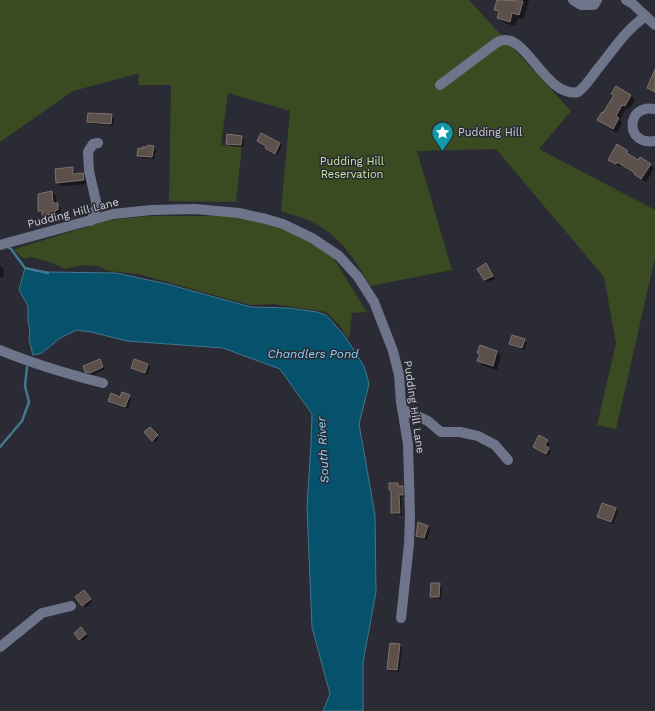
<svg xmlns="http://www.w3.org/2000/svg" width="655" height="711" font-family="'Work Sans',sans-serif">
<rect width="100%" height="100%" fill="#2b2b35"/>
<path fill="#3a4a21" d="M0,0h469l102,111 -32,38 116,61v48l-39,171 -19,-4 19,-82 -12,-66 -108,-128 -79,2 35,119 -82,16c-15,-26 -27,-47 -54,-62 -11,-6 -24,-9 -35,-13l9,-100 -62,-18 -7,52 21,2 -6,55 -67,-1 2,-116h-33l1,-11h-3l-63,17 -73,51z
M151,216h91l31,6 58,32 36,58 -15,1 -3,26 -10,-14 -13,-13 -53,-8 -23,1 -112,-31 -30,-3 -10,-5 -15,-1 -18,4 -10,-5 -23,-7 -8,2 -9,-8v-2l93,-29z"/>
<path fill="#06516c" stroke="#43778c" d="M25,268l22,4 69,1 51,11 84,23 37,1 29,4 9,3 18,20 20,31 5,18 -10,40 16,91 1,77 -13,70v49h-40l7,-17 -18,-67 -5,-121 4,-62 1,-30 -32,-45 -57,-21 -96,-7 -36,-9 -14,-2 -17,8 -18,15 -9,2 -4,-16 1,-8 -2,-10v-15l-9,-16z"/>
<path fill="#0007" d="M498,0h31l-5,19 -6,-1 -3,8 -11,-3 -6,-5 1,-5 -3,-4z
M616,87l15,9 4,4 -6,9 -3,-1 -6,12 2,3 -5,10 -15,-9 -4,-4 6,-5 10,-19 -2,-2z
M112,115l2,3 -1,8 -22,-2 -3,-2z
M241,137l3,2 -1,8 -13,-1 -3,-3z
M259,141l21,3 2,2 -5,9 -9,-4 -2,-3 1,-2z
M618,146l10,6 4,4 -1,1 7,5 12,3 4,3 -8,14 -7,-4 -4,-4 -14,-9 -1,2 -11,-8z
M153,147l3,3 -2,9 -14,-1 -2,-3 4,-5z
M72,168l4,6h6l4,4 1,6 -26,2 -4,-4z
M52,192l4,4v8l5,4v5l-3,1v3l-11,1 -8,-8z
M486,264l9,15 -8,3 -9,-13z
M0,266l4,3 -1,9 -3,-1z
M524,340l3,3 -3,7 -11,-4 -3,-2z
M480,347l17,5 4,4 -4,14 -15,-5 -3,-4 1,-6 -2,-2z
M100,360l5,9 -12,6 -4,-1 -3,-3z
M148,365l2,2 -3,8 -12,-5 -3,-2z
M129,396l2,3 -3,10 -16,-6 -2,-3z
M150,428l9,10 -4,4 -9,-10z
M547,441l3,2 -3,5 4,3 -3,5 -14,-9z
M397,484l8,6v7h-4l1,18h-7l-3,-2v-21l-2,-2z
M615,509l3,2 -5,13 -13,-5 -2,-2z
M428,526l2,3 -3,11 -8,-2 -2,-3z
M439,584l3,2 -1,13h-7l-3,-2z
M86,594l6,8 -7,6 -8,-10z
M81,629l7,8 -6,4 -7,-7z
M400,645l2,3 -3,24 -9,-1 -2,-3z"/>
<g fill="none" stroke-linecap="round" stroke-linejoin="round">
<path stroke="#43778c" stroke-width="2.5" d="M6,246l5,3 14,19 23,5
M0,447l22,-26 7,-19 -4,-16 2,-19"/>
</g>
<path fill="#5c504b" stroke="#80726e" d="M497,0l26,1 -4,14 -7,-2 -2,9 -13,-4 2,-7 -5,-1z
M655,69v23l-8,-4z
M616,86l15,9 -6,11 -3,-1 -6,11 3,2 -6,11 -16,-9 5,-8 1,1 11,-18 -3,-1z
M88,113l24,1 -1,10 -24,-2z
M261,133l19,10 -5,11 -10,-6 1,-2 -9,-5z
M227,134l15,2 -1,9 -15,-1z
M617,144l11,7 -1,2 11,7 2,-3 11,7 -10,15 -7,-5 1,-1 -18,-11 -1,2 -8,-4z
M148,145l6,1 -2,11 -15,-1 1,-8 4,1v-2h5z
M73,167v7l10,-1 1,7 -28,3 -1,-14z
M52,191l1,12h5v7h-3v4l-13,1v-4h-4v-17z
M486,263l7,13 -9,4 -7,-11z
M512,335l13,4 -3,9 -13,-4z
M480,345l17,6 -4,15 -16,-5 3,-7 -3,-1z
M100,359l3,8 -13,6 -5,-1 -2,-6z
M134,359l14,5 -3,9 -14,-5z
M122,392l8,3 -5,12 -17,-6 3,-8 9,4z
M150,427l8,8 -6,6 -8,-9z
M539,435l9,5 -3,5 4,3 -3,6 -13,-7z
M389,483h9v3h5v9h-4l1,18h-9v-23h-2z
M602,503l14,5 -5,14 -14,-5z
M418,522l10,4 -4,12 -8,-2z
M431,583h9l-1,14h-9z
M84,590l7,9 -9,7 -7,-9z
M81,627l5,7 -7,6 -5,-7z
M390,643l10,1 -3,26 -10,-1z"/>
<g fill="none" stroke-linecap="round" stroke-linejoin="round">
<path stroke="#6e748a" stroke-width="10" d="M573,0l8,5h13l3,-5
M626,0l7,4 22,21
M440,85l56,-42c28,-19 48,56 82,49 7,-5 13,-14 18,-21 16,-19 29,-41 50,-55
M655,109c-29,-6 -31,37 0,32
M91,221l6,-15 -8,-35 -1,-19 5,-8 5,-1
M0,245l113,-31 38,-4 44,-1 44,4 27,6 17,5 29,14 27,18 19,21 16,25 19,49 6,24 2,27 7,42 2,71 -1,29 -8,74
M0,350c34,14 68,24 103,33
M402,409l26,12 13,11h19l18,4 17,9 13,15
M0,647l42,-34 29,-7"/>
</g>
<defs>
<symbol id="sight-pin" viewBox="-11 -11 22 30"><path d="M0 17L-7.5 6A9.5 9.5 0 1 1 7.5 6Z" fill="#0f9aa8" stroke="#2b2b35"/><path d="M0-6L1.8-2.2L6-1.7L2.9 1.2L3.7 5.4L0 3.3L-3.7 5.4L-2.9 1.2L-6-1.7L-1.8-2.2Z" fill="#fff"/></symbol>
</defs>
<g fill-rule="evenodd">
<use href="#sight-pin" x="430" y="120" width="25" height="34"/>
</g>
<g text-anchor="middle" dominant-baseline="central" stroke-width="3" stroke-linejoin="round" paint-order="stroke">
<g font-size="11" fill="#d0d0d7" stroke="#2b2b35" text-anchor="start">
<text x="458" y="132">Pudding Hill</text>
</g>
<g font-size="11" fill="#c9e999" stroke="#2b2b35">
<text x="352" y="161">Pudding Hill<tspan x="352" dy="13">Reservation</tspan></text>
</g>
<g font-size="11" fill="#d0d0d7" stroke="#2b2b35">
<text transform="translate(73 213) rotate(-14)">Pudding Hill Lane</text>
<text transform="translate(414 407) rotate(82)">Pudding Hill Lane</text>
</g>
<g font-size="12" font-style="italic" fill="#8bd2f6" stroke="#2b2b35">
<text x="313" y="354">Chandlers Pond</text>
<text transform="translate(323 450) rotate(-93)">South River</text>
</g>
</g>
</svg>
